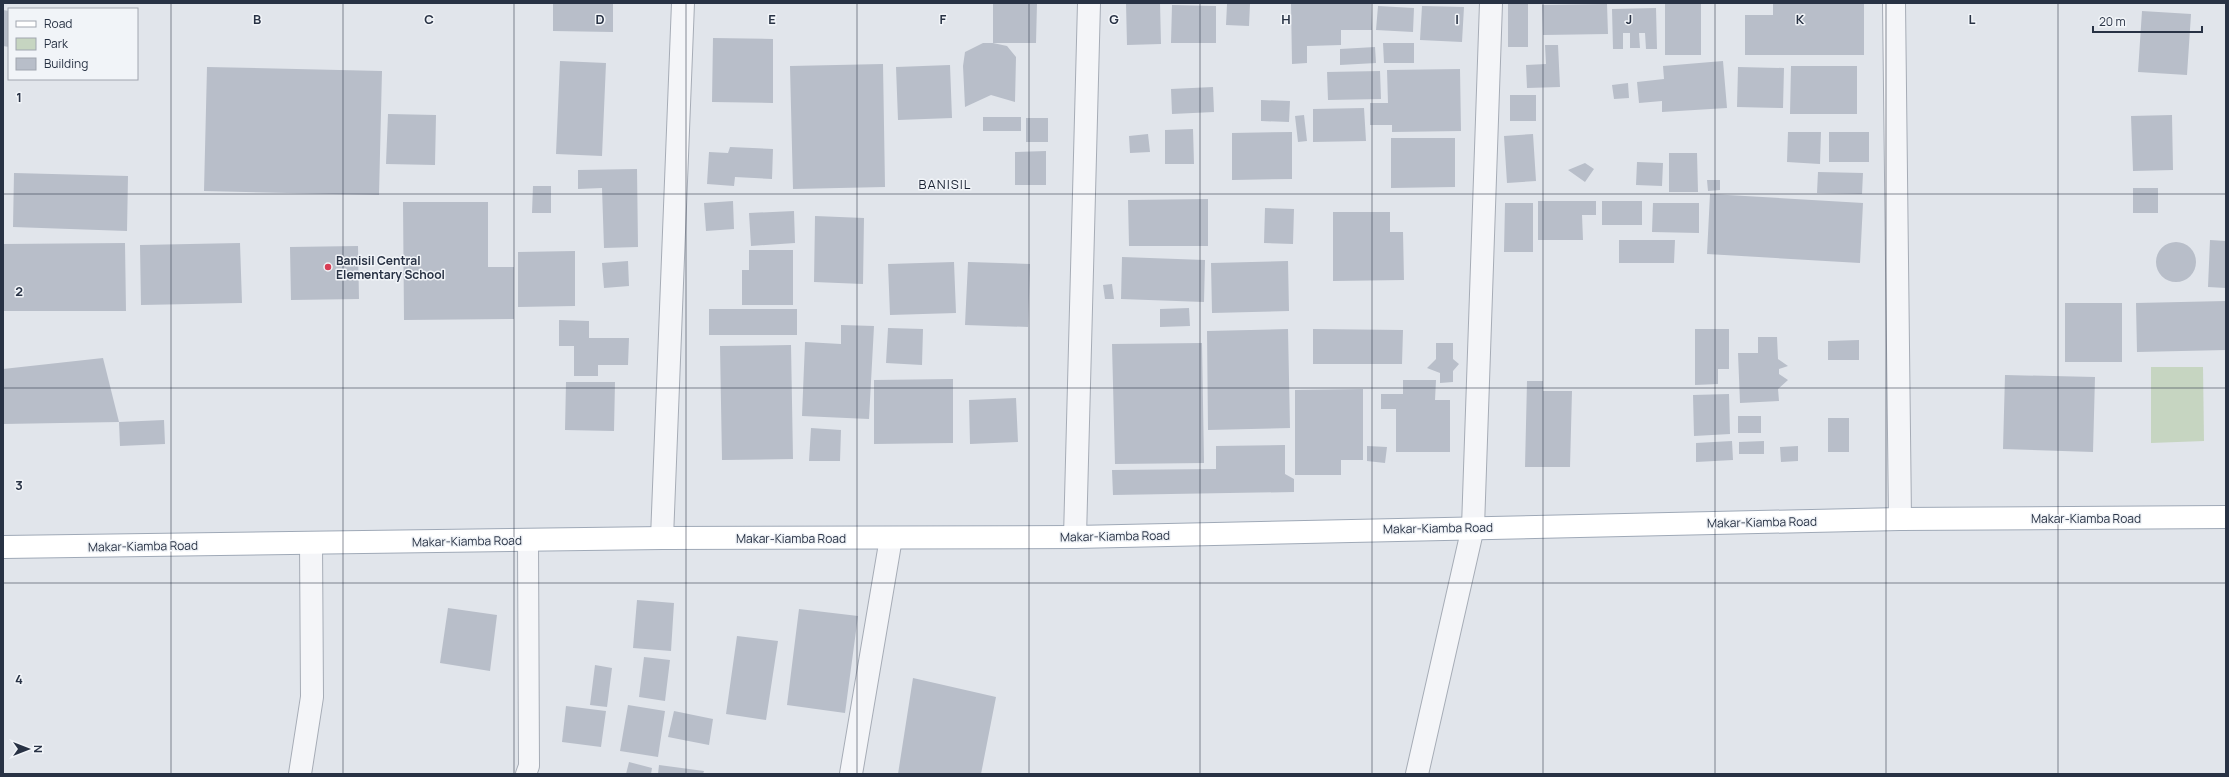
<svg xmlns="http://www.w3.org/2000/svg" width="2229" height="777" font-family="Manrope,sans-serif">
<rect width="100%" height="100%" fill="#e1e5eb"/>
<path fill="#c6d5c1" d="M2151,367h52l1,74 -53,2z"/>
<path fill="#b8bec9" d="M553,3h60v29l-60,-1z
M993,3h44l-1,40h-43z
M1126,3h34l1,41 -34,1z
M1291,3h80l1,27h-31v15l-34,1v17l-15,1z
M1508,3h20v44h-20z
M1773,3h91v52h-119v-40h28z
M1227,4h23l-1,22 -23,-1z
M1607,4l1,30 -65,1 -1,-30z
M1665,4h36v51h-36z
M1172,5l44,1v37h-45z
M1378,6l36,2 -1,24 -37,-2z
M1422,6l42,1 -2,35 -42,-2z
M1656,8l1,41h-11l-1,-16h-6l1,15h-10v-15h-7v16h-10l-1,-40z
M3,10l6,1v36l-6,-1z
M2142,11l49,3 -4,61 -49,-3z
M713,38l60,1v64l-61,-1z
M983,43h10l14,3 9,11 -1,45 -24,-7 -26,12 -2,-41 2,-14z
M1383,43h31v20h-30z
M1545,45h13l2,42 -33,1 -1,-23 20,-1z
M1375,47l1,16 -36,2v-16z
M560,61l46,2 -4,93 -46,-2z
M1723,61l4,47 -65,4v-11l-23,2 -2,-21 27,-3 -1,-13z
M883,64l2,123 -92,2 -3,-123z
M950,65l2,53 -54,2 -2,-53z
M1791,66h66v48h-67z
M207,67l175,4 -3,124 -175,-4z
M1738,67l46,1 -1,40 -46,-1z
M1460,69l1,62 -69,1v-7h-22v-22h18l-1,-33z
M1380,71l1,28 -53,1 -1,-28z
M1628,83l1,15 -15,1 -2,-14z
M1213,87l1,25 -42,2 -1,-25z
M1510,95h26v26h-26z
M1261,100l29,1 -1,21 -28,-1z
M1364,108l2,33 -53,1v-33z
M388,114l48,1 -1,50 -49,-1z
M1304,115l3,26 -9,1 -3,-26z
M2172,115l1,55 -40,1 -2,-55z
M983,117h38v14h-38z
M1026,118h22v24h-22z
M1193,129l1,35h-29v-34z
M1292,132v47l-60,1v-47z
M1788,132h33l-1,32 -33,-2z
M1829,132h40v30h-40z
M1148,134l2,18 -20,1 -1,-17z
M1533,134l3,47 -29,2 -3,-47z
M1391,138h64v49l-64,1z
M730,147l43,2 -1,30 -37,-2 -1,9 -27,-2 2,-32 19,1z
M1046,151v34h-31v-33z
M1669,153h28l1,39h-29z
M1637,162l26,1 -1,23 -26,-1z
M1585,163l9,6 -9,13 -17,-12z
M637,169l1,78 -34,1 -2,-60 -24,1v-19z
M1818,172l45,1 -1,21 -45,-1z
M14,173l114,3 -1,55 -114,-4z
M1707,180h13v10l-12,1z
M533,186h18v27h-19z
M2133,188h25v25h-25z
M1710,194l153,9 -3,60 -153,-9z
M1208,199v47h-79l-1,-46z
M733,201l1,28 -28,2 -2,-28z
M1538,201h58v14h-14l1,25h-45z
M1602,201h40v24h-40z
M403,202h85v65h26v52l-110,1z
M1505,203h28v49h-29z
M1653,203h46v30l-47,-1z
M1265,208l29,1 -1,35 -29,-1z
M794,211l1,32 -44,3 -2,-33z
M1333,212h57v20h13l1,48 -71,1z
M815,216l49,2 -1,66 -49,-2z
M1619,240h56l-1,23h-55z
M2210,240l16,1v47l-18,-1z
M2156 262a20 20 0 1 1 40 0a20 20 0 1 1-40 0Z
M125,243l1,68h-123v-67z
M240,243l2,60 -101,2 -1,-60z
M358,246l1,53 -68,1 -1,-53z
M749,250h44v55h-51v-35h7z
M575,251v55l-57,1v-55z
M1122,257l83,3 -1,42 -83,-3z
M628,261l1,25 -25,2 -2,-25z
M1288,261l1,50 -77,2 -1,-50z
M954,262l2,51 -66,2 -2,-51z
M968,262l62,2 -2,63 -63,-2z
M1112,284l2,15h-9l-2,-14z
M2226,301v49l-89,2 -1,-49z
M2065,303h57v59h-57z
M1189,308l1,18 -30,1v-18z
M709,309h88v26h-88z
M559,320l30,1v17h40l-1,27h-30v11h-24v-30h-15z
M841,325l33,1 -5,93 -67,-3 3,-74 36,2z
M888,328l35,1 -1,36 -36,-2z
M1288,329l2,99 -82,2 -1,-99z
M1313,329l90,1 -1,34h-89z
M1695,329h34v40h-11v15l-23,1z
M1758,337h19l1,22 10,7 -9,3v5l9,6 -10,9 1,12 -39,2 -2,-50h20z
M1859,340v20h-31v-19z
M1202,343l2,120 -89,1 -3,-120z
M1436,343h17v16l6,5 -6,7v11l-13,1v-10l-13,-5 9,-9z
M791,345l2,114 -71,1 -2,-114z
M103,358l16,64 45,-2 1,24 -45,2 -1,-24 -116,2v-55z
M2005,375l90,2 -2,75 -90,-3z
M953,379v64l-79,1v-64z
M1403,380h33l-1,20h15v52h-54v-43h-15v-15h22z
M1527,381h16v10h29l-2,76h-45z
M566,382h49l-1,49 -49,-1z
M1363,389v71h-22v15h-46v-85z
M1729,394l1,40 -36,2 -1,-41z
M1016,398l2,44 -48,2 -1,-44z
M1738,416h23v17h-23z
M1828,418h21v34h-21z
M811,428l30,2 -1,31h-31z
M1732,441l1,19 -37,2v-19z
M1764,441v13h-25v-12z
M1285,445v29l9,5v13l-181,3 -1,-25 104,-1v-23z
M1367,446l20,1 -2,16 -18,-2z
M1798,446v15l-17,1 -1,-15z
M637,600l37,3 -3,48 -38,-3z
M448,608l49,7 -7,56 -50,-8z
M799,609l59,7 -13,97 -58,-8z
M737,636l41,5 -12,79 -40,-6z
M644,657l26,3 -5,41 -26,-4z
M595,665l17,3 -5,39 -17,-2z
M913,678l83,19 -15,77h-83z
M628,705l37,6 -7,46 -38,-6z
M566,706l40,5 -5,36 -39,-5z
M674,711l39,8 -4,26 -41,-8z
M629,762l23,6 -1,6h-25z
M659,765l45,6 -1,3h-45z"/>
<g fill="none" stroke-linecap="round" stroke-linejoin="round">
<defs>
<path id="lane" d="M526,774l3,-8 -1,-226"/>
<path id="street" d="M1894,3l6,516
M1075,537l14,-534
M662,538l21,-535
M300,774l12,-77 -1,-154
M851,774l40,-236
M1417,774l56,-247 18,-524"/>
<path id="primary" d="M3,547l659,-9 413,-1 825,-18 326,-2"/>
</defs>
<use href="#lane" stroke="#a6acb6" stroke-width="22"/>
<use href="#street" stroke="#a6acb6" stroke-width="24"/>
<use href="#primary" stroke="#9fa9b7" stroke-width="24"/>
<use href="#lane" stroke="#f4f5f8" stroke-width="20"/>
<use href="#street" stroke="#f4f5f8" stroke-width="22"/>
<use href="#primary" stroke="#fff" stroke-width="22"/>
</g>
<path fill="none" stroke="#283244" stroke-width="1" stroke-opacity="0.55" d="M171,3v771M343,3v771M514,3v771M686,3v771M857,3v771M1029,3v771M1200,3v771M1372,3v771M1543,3v771M1715,3v771M1886,3v771M2058,3v771M3,194h2223M3,388h2223M3,583h2223"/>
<circle fill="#d83d55" stroke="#f1f4f8" stroke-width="1.5" cx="328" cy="267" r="4"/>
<g text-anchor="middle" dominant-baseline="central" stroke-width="3" stroke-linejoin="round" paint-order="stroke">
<g font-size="12" font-weight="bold" fill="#283244" stroke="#f1f4f8" text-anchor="start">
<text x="336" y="260">Banisil Central<tspan x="336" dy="14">Elementary School</tspan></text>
</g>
<g font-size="12" fill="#283244" stroke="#f1f4f8">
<text x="2086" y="518">Makar-Kiamba Road</text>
<text transform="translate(1762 522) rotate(-1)">Makar-Kiamba Road</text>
<text transform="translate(1438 528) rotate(-1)">Makar-Kiamba Road</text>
<text transform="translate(1115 536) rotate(-1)">Makar-Kiamba Road</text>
<text x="791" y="538">Makar-Kiamba Road</text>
<text transform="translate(467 541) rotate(-1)">Makar-Kiamba Road</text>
<text transform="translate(143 546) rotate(-1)">Makar-Kiamba Road</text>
</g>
<g font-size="13" letter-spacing="1" fill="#1a2334" stroke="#f1f4f8">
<text x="945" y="184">BANISIL</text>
</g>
</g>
<g font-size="13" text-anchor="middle" font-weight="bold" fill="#283244" stroke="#f1f4f8" stroke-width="3" stroke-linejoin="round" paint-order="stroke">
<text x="257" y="24">B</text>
<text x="429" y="24">C</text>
<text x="600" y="24">D</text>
<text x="772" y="24">E</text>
<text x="943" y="24">F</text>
<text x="1114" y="24">G</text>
<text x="1286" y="24">H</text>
<text x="1457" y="24">I</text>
<text x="1629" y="24">J</text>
<text x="1800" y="24">K</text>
<text x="1972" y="24">L</text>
<text x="19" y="102">1</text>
<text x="19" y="296">2</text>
<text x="19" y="490">3</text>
<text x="19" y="684">4</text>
</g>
<rect width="2229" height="777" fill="none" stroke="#283244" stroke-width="8"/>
<rect x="8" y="8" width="130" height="72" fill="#f1f4f8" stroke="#a1a6b0"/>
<rect x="16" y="21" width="20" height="6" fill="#ffffff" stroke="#a1a6b0"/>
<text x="44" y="28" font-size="12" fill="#283244">Road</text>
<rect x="16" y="38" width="20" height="12" fill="#c6d5c1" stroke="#a1a6b0"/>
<text x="44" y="48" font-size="12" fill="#283244">Park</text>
<rect x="16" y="58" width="20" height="12" fill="#b8bec9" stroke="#a1a6b0"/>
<text x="44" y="68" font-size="12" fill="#283244">Building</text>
<g transform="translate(28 749) rotate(90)" stroke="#f1f4f8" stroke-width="3" paint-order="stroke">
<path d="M0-3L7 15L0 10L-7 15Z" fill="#283244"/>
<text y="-6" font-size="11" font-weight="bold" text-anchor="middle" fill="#283244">N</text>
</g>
<path d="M2093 26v6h109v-6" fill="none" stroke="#283244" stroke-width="2"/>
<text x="2099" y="26" font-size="12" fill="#283244" stroke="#f1f4f8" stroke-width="3" paint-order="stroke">20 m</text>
</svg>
